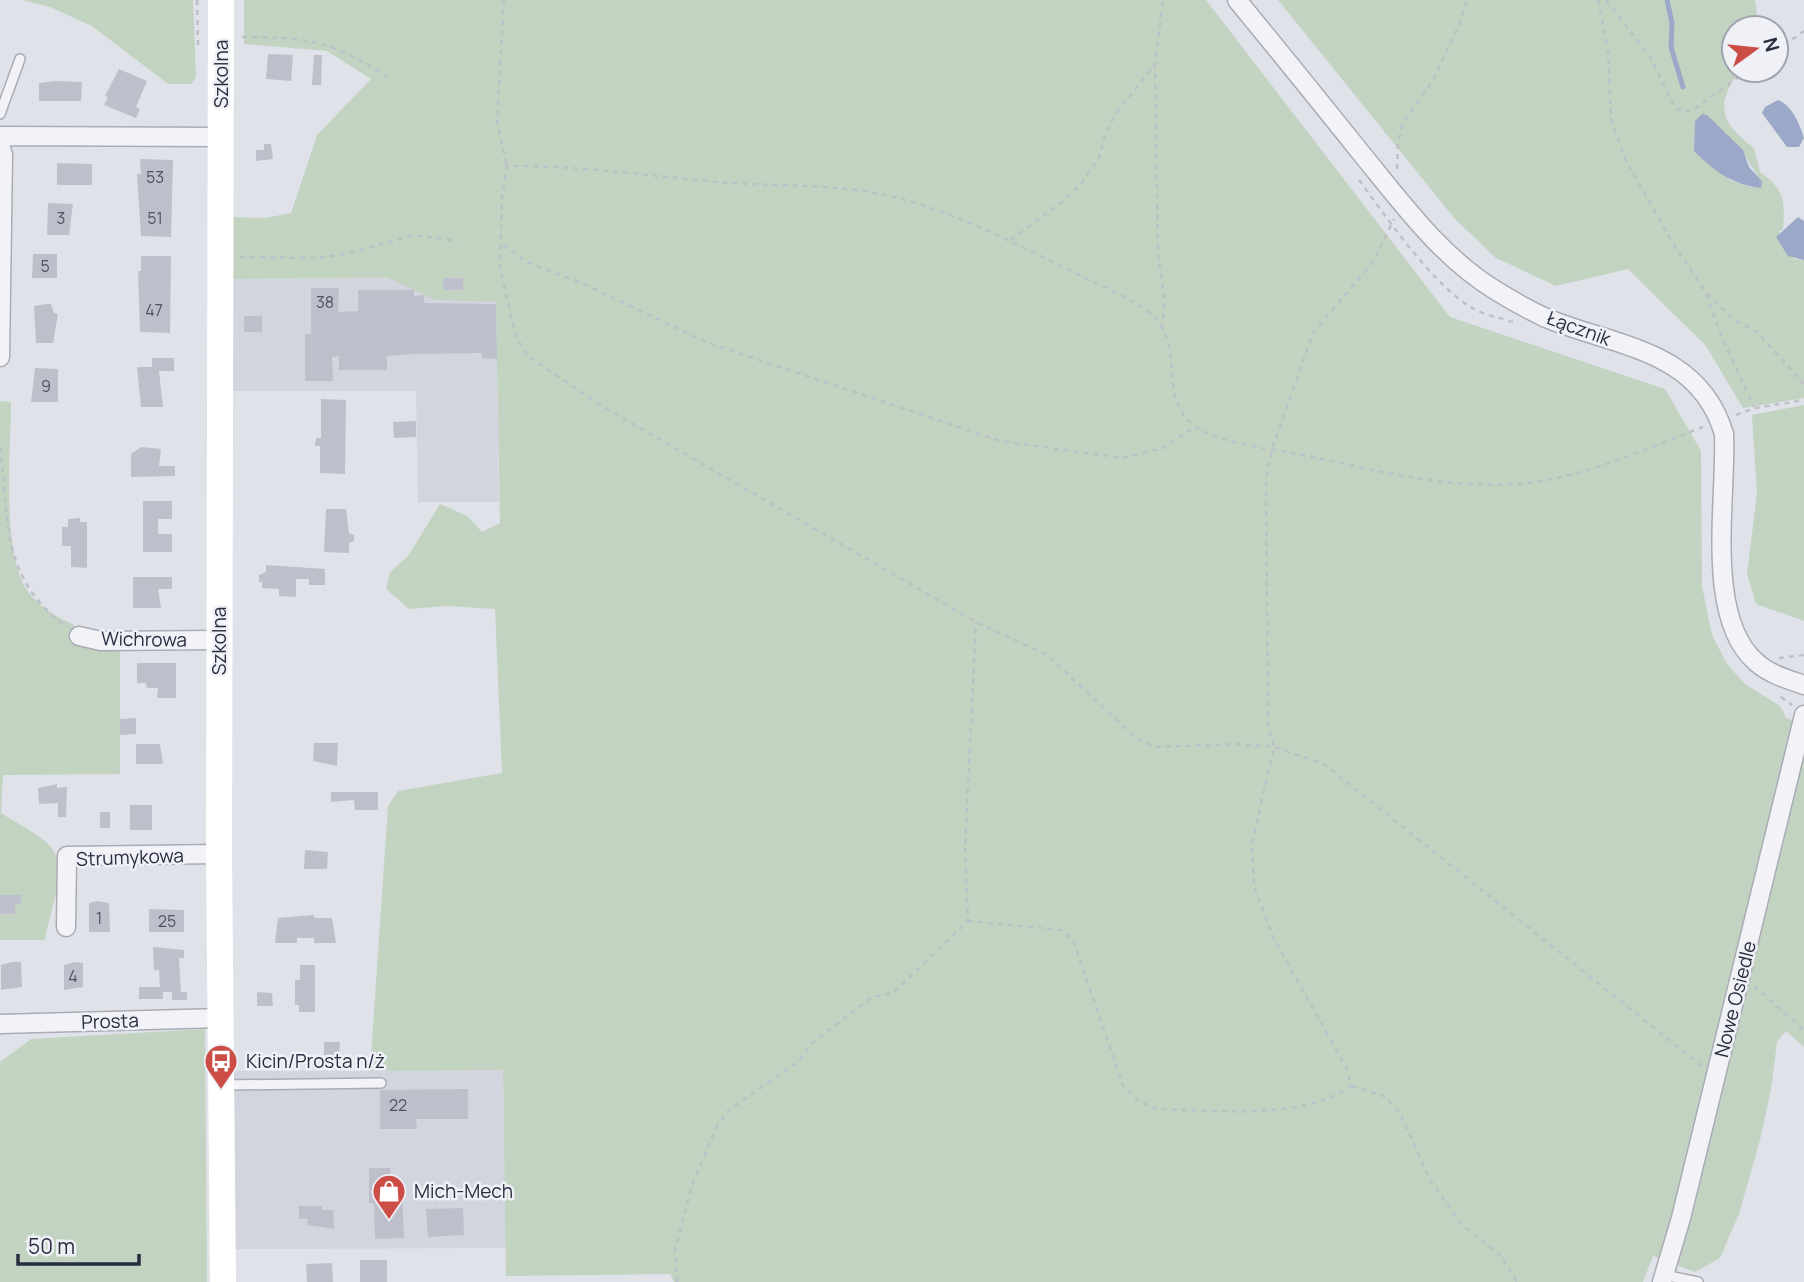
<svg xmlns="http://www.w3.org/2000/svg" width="1804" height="1282" font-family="Manrope,sans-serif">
<rect width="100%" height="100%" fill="#e0e2e9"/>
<path fill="#d2d4de" d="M496,278l3,224h-81l-2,-111h-183v-112z
M503,1070l3,178 -272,1v-178z"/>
<path fill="#c2d3c1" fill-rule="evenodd" d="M22,0h171l3,77 -5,7h-23l-76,-58 -42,-19z
M244,0h962l244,317 215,72 36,62 1,135 10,49 15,29 18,20 35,22 6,12 18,6v323l-18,-16 -9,11 -6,47 -11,51 -21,74 -19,44 -25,14 -42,-16 -10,26h-969l-4,-8 -164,2 -3,-206 -133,1 18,-265 10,-15 104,-18 -7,-164 -49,-3 -37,3 -23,-20 4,-17 18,-16 32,-52 27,12 15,16 18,-9 -4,-221 -60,-2 -48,-22 -155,1 -2,-62 34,1 26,-5 26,-78 54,-56 -44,-28 -83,-7z
M1278,0h477l4,28h-25v42h6c-26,36 -19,53 14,78l6,24c25,18 25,28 23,57l-4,3 15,27 10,1v138l-61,10 -37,-62 -78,-77 -72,17 -60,-28 -41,-39zM1725,135c19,11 23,30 37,46l-11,6 -22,-7z
M0,401l11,1c0,48 -11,156 19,192 12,15 27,23 44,31v15l46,11v123l-117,1 -2,38c15,10 37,20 49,33 19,21 -1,68 -5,94h-45z
M1804,405v216l-48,-17 -9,-30 10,-81 -5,-78z
M205,1029l2,253h-207v-220l31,-23z"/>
<path fill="#9ba8c8" d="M1778,100c14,5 22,25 26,38l-5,9h-12l-25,-34 3,-6z
M1702,114l5,1 36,35 6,17 13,14 -1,7c-28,-3 -47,-17 -67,-37l1,-30z
M1798,217l6,4v39l-16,-4 -12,-19z"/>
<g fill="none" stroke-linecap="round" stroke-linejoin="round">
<path stroke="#9ba8c8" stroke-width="5" d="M1667,0l5,23 -1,24 12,40"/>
</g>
<path fill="#bdc0cb" d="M268,54l25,1 -2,26 -25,-2z
M314,55h8l-1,30h-9z
M119,69l28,12 -11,26 4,2 -4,9 -32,-13 4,-8 -3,-1z
M57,81l25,1 -1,19h-42v-18z
M264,144h7l2,15 -17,2v-11h8z
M140,159l33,1 -2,77 -30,-1 -4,-62h4z
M57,163l35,1v21h-35z
M48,203l25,1 -4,31h-22z
M33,254h24v24h-25z
M141,256h30l-1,77 -30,-1 -2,-61h3z
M443,278h20v12h-20z
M311,288h28l-1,24 20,-1v-21h56v6l10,-1v8l72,1 1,55 -15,-1v-5l-67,1 -28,2v14h-48v-14l-7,1 1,24h-28v-47h6z
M47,304h4l3,9 4,1 -5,29h-17l-2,-37z
M244,316h18v16h-18z
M152,358h22v13h-15l4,36h-22l-4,-40h15z
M35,368l23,1v33h-27z
M321,399l25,1 -1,74 -25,-1v-27h-5l1,-8h5z
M416,421v16l-22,1 -1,-16z
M141,447l20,2 -2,17h16v10l-44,1v-23z
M143,501h29v18h-14v15h14v18h-29z
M326,509h20l3,24 5,2v6l-5,2v10l-25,-1z
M80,518v4h7v46l-16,-1v-21h-9v-19h6v-8z
M266,565l59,4v16h-16v-6h-13v18l-17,-1v-7l-17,-1v-6h-3v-7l7,-3z
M133,577h39v12h-14l3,19h-28z
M137,663h39v35h-19l1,-10h-11l-1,-5h-9z
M136,718v16l-16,1v-16z
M314,743h24l-1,23 -24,-5z
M136,744h24l3,20h-27z
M57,784v4l10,-1 -1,30h-8v-14l-19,1 -1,-16z
M331,792h47v18h-23l-1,-10 -23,2z
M130,805h22v25h-22z
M100,812h10v16h-10z
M305,850l23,2 -1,17h-23z
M0,895h21v9l-6,1v9h-15z
M97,901l12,2 1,29h-21v-29z
M149,909l35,1v22h-35z
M314,915v3h18l4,25h-22v-5h-17v5h-22l3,-25z
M153,947l31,3v8h-5l2,34h6v8h-15v-8h-9v7h-24v-12h21l-1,-17h-5z
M12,962h9l1,25 -21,3v-25z
M74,962l9,1v24l-19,3v-25z
M300,965h15v47h-16v-7h-4v-25h5z
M257,992l15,1 1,13h-16z
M324,1042h16l-1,13h-15z
M468,1089v30h-52l1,10h-37v-39z
M369,1168h21l1,24h11l2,46 -29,1 -1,-36h-5z
M299,1206h23v4h11l1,19 -27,-4 1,-6h-9z
M463,1208l1,27 -36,2 -2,-28z
M360,1260h27v22h-27z
M332,1263l1,19h-26l-1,-18z"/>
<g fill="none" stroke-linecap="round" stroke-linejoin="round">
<defs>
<path id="lane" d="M0,114l20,-55
M225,1085l156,-2
M1664,1275l34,7"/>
<path id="street" d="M1237,0c42,51 83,102 124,153 40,49 80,104 134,137 16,10 34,20 51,28 70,29 153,31 178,116 3,64 -20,183 32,228 13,12 31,17 48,23
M0,136l220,1
M0,144l3,11 -3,202
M79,636l22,5 118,-1
M66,927l1,-71 152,-2
M0,1024l221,-6
M1662,1282l19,-64 123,-503"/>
</defs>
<use href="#lane" stroke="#a9acb6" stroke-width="12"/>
<use href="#street" stroke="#a9acb6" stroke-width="21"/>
<path stroke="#bec0c7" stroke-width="2.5" stroke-dasharray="5 5" stroke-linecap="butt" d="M197,0l1,45
M504,0l-7,123 10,43
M1598,0l10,50 3,69 14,40 50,88 30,44 28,28 24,13 47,52
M1606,0l45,58 24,50 10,4 11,-4 52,-38
M242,37c65,0 91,4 145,40
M1776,51l28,-20
M1155,64l3,189 6,45 -1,28
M1397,169l1,-26 5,-21 29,-40 27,-57 8,-25
M1359,180c28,38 75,107 115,129 12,7 29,9 41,14
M1011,240l51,-38 18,-17 19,-27 6,-24 11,-21 39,-49 8,-64
M503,245l24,17 57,22 122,58 294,99 122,17 41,-10 32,-21
M240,257l77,1 29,-4 68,-19 43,6
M1706,294l15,41 33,72
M1736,415l19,-7 49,-8
M0,447c10,78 0,129 65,179
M1779,658l25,-3
M1781,697l11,8
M968,921l93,9 12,10 51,148 15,13 17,8c59,1 145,12 195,-23l-4,-17 -74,-132 -19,-51 -2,-43 22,-96 -6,-22 -2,-246 6,-30 41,-116 60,-71 21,-43
M1754,986l50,44
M1702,1066l-378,-302 -50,-17 -34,-3 -86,3 -20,-11 -87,-81 -71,-33 -374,-216 -74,-50 -12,-19 -16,-68 2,-72 5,-31c72,-1 141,10 212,16 55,5 112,1 166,13 64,14 125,46 184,75 23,12 49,22 71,36 53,32 13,90 55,120 24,18 78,23 108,29 82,17 166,41 250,24 51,-11 101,-33 150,-52
M1352,1086l32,10 16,17 30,67 31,44 39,31 17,27
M677,1282l-2,-32 17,-65 25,-59 12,-16 70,-49 12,-17 61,-47 21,-4 75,-72 -3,-74 11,-225"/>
<use href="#lane" stroke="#f3f3f7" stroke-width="9"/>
<use href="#street" stroke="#f3f3f7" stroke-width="18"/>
<path stroke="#fff" stroke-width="26" d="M221,0l-2,854 4,428"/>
</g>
<defs>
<symbol id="bus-pin" viewBox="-11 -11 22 30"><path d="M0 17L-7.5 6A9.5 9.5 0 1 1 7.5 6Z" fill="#cc4c46" stroke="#eff1f6"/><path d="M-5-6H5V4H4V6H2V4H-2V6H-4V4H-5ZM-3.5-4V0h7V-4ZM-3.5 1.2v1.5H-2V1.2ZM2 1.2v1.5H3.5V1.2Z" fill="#fff"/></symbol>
<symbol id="shop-pin" viewBox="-11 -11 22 30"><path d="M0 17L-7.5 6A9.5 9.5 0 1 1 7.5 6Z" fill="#cc4c46" stroke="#eff1f6"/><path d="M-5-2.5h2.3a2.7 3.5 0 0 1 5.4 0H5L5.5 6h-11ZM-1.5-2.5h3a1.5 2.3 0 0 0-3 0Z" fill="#fff"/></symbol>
</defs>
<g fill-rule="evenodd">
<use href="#bus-pin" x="202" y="1042" width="38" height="52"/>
<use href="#shop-pin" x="370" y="1172" width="38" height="52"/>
</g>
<g text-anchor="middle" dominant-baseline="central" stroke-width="5" stroke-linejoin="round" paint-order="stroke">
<g font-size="16" fill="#4e5263">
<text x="155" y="177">53</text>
<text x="61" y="218">3</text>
<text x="155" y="218">51</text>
<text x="45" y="266">5</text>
<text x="325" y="302">38</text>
<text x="154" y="310">47</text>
<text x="46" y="386">9</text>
<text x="99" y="918">1</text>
<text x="167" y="921">25</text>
<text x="73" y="976">4</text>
<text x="398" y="1105">22</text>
</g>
<g font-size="19" fill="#292d40" stroke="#eff1f6">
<text transform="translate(221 74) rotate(-90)">Szkolna</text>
<text transform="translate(1579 328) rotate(20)">Łącznik</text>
<text transform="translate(144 639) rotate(1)">Wichrowa</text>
<text transform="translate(219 641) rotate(-90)">Szkolna</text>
<text transform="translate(130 857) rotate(-2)">Strumykowa</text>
<text transform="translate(1735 999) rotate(-76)">Nowe Osiedle</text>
<text transform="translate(110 1021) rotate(-2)">Prosta</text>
</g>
<g font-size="19" fill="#292d40" stroke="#eff1f6" text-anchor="start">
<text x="246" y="1061">Kicin/Prosta n/ż</text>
<text x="414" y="1191">Mich-Mech</text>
</g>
</g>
<g transform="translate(1755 49) rotate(75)"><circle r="33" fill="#eff1f6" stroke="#a0a3ad" stroke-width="2"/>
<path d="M0-5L12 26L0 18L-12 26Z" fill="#cc4c46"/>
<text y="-10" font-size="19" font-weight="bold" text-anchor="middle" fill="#292d40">N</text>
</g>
<path d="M18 1254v10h121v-10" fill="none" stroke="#292d40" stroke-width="3.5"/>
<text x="28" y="1254" font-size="21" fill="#292d40" stroke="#eff1f6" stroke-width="5" paint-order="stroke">50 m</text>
</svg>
